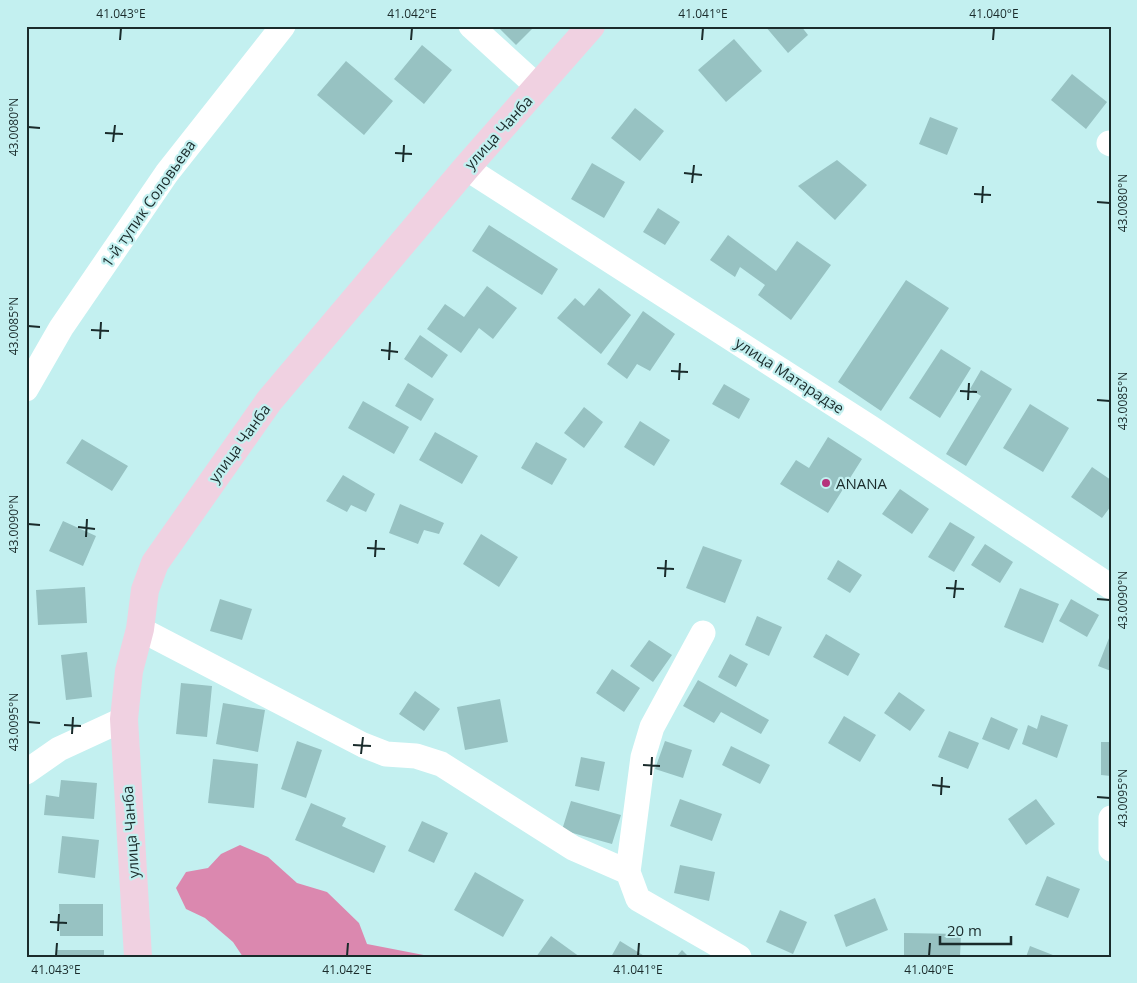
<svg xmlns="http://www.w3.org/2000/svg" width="1137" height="983" font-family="'Open Sans',sans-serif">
<rect width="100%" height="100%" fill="#c3f0f0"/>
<path fill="#db88af" d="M240,845l28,12 29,26 30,9 32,31 8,21 67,13h-191l-10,-15 -28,-24 -19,-9 -10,-21 10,-16 22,-4 13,-14z"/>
<path fill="#97c2c2" d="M499,26h36l-19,19 -18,-18z
M765,26h36l7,9 -20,18z
M734,39l28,32 -36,31 -28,-32z
M422,45l30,25 -28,34 -30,-25z
M346,61l47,40 -29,34 -47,-40z
M1072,74l35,28 -21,27 -35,-29z
M635,108l29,23 -24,30 -29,-23z
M930,117l28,11 -11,27 -28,-11z
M837,160l30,25 -32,35 -37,-34z
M592,163l33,19 -21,36 -33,-19z
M658,208l22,14 -15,23 -22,-13z
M489,225l69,44 -16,26 -70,-44z
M728,235l48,36 21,-30 34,24 -40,55 -33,-25 7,-10 -25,-18 -5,10 -25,-17z
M906,280l43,28 -68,103 -43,-29z
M487,286l30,22 -24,31 -14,-11 -18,25 -34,-24 18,-25 19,13z
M599,288l32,27 -30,39 -44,-36 18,-20 9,8z
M643,311l32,23 -25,37 -13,-7 -10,15 -20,-15z
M420,335l28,20 -16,23 -28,-19z
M941,349l30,19 -31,50 -31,-20z
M981,370l31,19 -46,77 -20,-12 35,-58 -11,-7z
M408,383l26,16 -13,22 -26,-15z
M724,384l26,15 -11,20 -27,-15z
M363,401l46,26 -15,27 -46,-26z
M1030,404l39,24 -26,44 -40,-24z
M584,407l19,15 -19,26 -20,-15z
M640,421l30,19 -16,26 -30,-19z
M435,432l43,24 -16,28 -43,-24z
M828,437l34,22 -34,54 -48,-29 16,-24 13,8z
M82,439l46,27 -16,25 -46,-28z
M536,442l31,17 -15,26 -31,-17z
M1092,467l19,13v26l-9,12 -31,-21z
M343,475l32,19 -9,18 -15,-7 -4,7 -21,-11z
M900,489l29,20 -17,25 -30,-20z
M400,504l44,19 -5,11 -15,-4 -6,14 -29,-11z
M63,521l33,15 -13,30 -34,-15z
M950,522l25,15 -21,35 -26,-15z
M481,534l37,23 -19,30 -36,-23z
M985,544l28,18 -13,21 -29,-18z
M703,546l39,14 -17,43 -39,-15z
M838,560l24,15 -12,18 -23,-14z
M85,587l2,36 -49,2 -2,-35z
M1020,588l39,16 -16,39 -39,-16z
M220,599l32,10 -10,31 -32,-9z
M1071,599l28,16 -12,22 -28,-16z
M757,616l25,11 -13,29 -24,-11z
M1111,633v38l-13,-5z
M826,634l34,20 -12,22 -35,-19z
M649,640l23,15 -19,27 -23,-16z
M87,652l5,45 -26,3 -5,-45z
M730,654l18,10 -12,23 -18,-10z
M612,669l28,19 -16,24 -28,-19z
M698,680l71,40 -8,14 -40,-22 -7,11 -31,-17z
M181,683l31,3 -5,51 -31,-3z
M415,691l25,18 -16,22 -25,-17z
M899,692l26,18 -15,21 -26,-18z
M500,699l8,43 -43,8 -8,-43z
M223,703l42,7 -7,42 -42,-8z
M1041,715l27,10 -11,33 -35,-14 6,-19 9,4z
M844,716l32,19 -16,27 -32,-19z
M991,717l27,12 -9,21 -27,-11z
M949,731l30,12 -11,26 -30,-12z
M297,741l25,9 -16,48 -25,-9z
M665,741l27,9 -9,28 -28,-9z
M1101,742h10v34l-10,-1z
M731,746l39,19 -10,19 -38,-19z
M581,757l24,5 -6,29 -24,-5z
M213,759l45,5 -4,44 -46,-5z
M61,780l36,3 -3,36 -50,-4 2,-20 13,2z
M680,799l42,15 -10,27 -42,-15z
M1036,799l19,25 -29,21 -18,-26z
M571,801l50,14 -9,29 -50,-14z
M311,803l35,15 -4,8 44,20 -12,27 -79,-33z
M422,821l26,12 -14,30 -26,-12z
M62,836l37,4 -4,38 -37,-5z
M680,865l35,7 -6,29 -35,-8z
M475,872l49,28 -21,37 -49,-27z
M1047,876l33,13 -12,29 -33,-13z
M875,898l13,32 -42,17 -12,-32z
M59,904h44v32h-43z
M780,910l27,12 -14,32 -27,-12z
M904,933l57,1 -1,23h-56z
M551,936l29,21h-44z
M620,941l26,16h-35z
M1030,946l28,11h-32z
M57,950h47v7h-47z
M682,950l7,7h-13z"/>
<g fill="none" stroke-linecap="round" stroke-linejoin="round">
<path stroke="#fff" stroke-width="25" d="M471,26l67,61
M1109,143l2,1
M466,168l405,260 240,159
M26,389l35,-61 106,-155 116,-147
M140,629l223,116 23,9 30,2 25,8 132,84 55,24
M703,633l-51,94 -9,30 -15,115 10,27 101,58
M26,772l33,-23 65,-30
M1111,818v31"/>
<path stroke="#f0d1e1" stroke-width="28" d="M138,957l-14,-238 5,-48 11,-42 5,-39 10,-27 114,-162 197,-233 125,-142"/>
</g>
<path fill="none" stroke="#1a2b2b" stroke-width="2" d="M120,40l1,-12M411,40l1,-12M702,40l1,-12M993,40l1,-12M28,127l12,1M105,133l18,1M113,142l2,-17M395,153l17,1M403,162l1,-17M684,173l18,2M692,183l2,-18M974,194l17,1M1097,202l13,1M982,203l1,-17M28,326l12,1M91,330l18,1M100,339l1,-17M381,350l17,2M389,360l1,-18M671,371l17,1M679,380l1,-17M960,391l17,1M968,400l1,-17M1097,400l13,1M28,524l12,1M78,527l17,2M86,537l1,-18M367,548l18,1M375,557l1,-17M657,568l17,1M665,577l1,-17M946,588l18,1M954,598l2,-18M1097,599l13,1M28,722l12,1M64,725l17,1M72,734l1,-17M353,745l18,1M361,754l2,-17M643,765l17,1M651,775l1,-18M932,785l18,2M941,795l1,-18M1097,797l13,1M50,922l17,1M58,931l1,-17M56,956l1,-13M347,956l1,-13M638,956l1,-13M929,956l1,-13"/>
<circle fill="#b5327b" stroke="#c3f0f0" stroke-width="2" cx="826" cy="483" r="5"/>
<g text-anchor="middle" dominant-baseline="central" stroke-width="4.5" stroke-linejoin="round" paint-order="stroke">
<g font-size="15" fill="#1a2b2b" stroke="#c3f0f0">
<text transform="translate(498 132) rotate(-48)">улица Чанба</text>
<text transform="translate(148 203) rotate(-55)">1-й тупик Соловьева</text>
<text transform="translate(790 375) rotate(33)">улица Матарадзе</text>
<text transform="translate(239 443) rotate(-54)">улица Чанба</text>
<text transform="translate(130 832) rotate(-94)">улица Чанба</text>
</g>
<g font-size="15" fill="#1a2b2b" stroke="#c3f0f0" text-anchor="start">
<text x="836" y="483">ANANA</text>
</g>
</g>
<rect width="1137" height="983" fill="none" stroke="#c3f0f0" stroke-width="55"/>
<path d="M940 936v8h71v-8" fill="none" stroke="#1a2b2b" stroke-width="2.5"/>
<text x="947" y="936" font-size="15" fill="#1a2b2b" stroke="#c3f0f0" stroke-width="4" paint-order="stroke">20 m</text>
<rect x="28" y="28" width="1082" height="928" fill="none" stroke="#1a2b2b" stroke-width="2"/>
<g font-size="12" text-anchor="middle" fill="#1a2b2b">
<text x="121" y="18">41.043°E</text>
<text x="412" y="18">41.042°E</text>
<text x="703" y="18">41.041°E</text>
<text x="994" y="18">41.040°E</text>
<text transform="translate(14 127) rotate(-90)" y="4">43.0080°N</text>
<text transform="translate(1123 203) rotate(-90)" y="4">43.0080°N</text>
<text transform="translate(14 326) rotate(-90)" y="4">43.0085°N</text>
<text transform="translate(1123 401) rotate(-90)" y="4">43.0085°N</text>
<text transform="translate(14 524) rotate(-90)" y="4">43.0090°N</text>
<text transform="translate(1123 600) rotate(-90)" y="4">43.0090°N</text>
<text transform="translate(14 722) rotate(-90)" y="4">43.0095°N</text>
<text transform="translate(1123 798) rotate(-90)" y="4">43.0095°N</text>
<text x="56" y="974">41.043°E</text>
<text x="347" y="974">41.042°E</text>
<text x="638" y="974">41.041°E</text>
<text x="929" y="974">41.040°E</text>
</g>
</svg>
